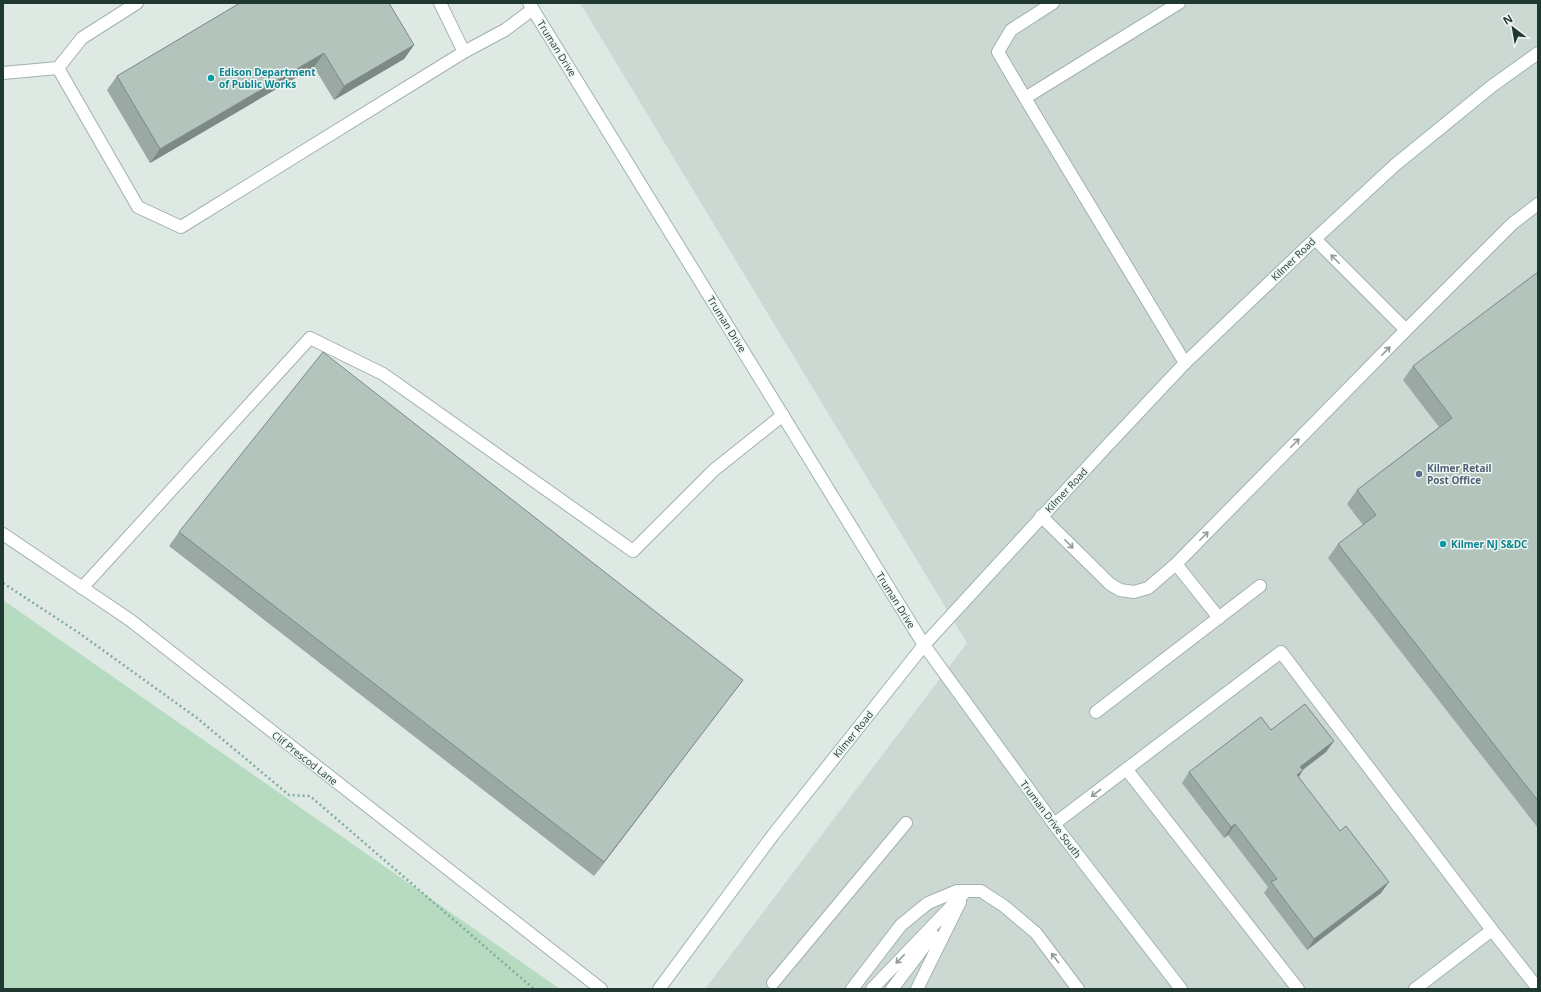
<svg xmlns="http://www.w3.org/2000/svg" width="1541" height="992" font-family="'Open Sans',sans-serif">
<rect width="100%" height="100%" fill="#dee9e4"/>
<path fill="#ccd9d3" d="M580,3h958v986h-833l262,-346z"/>
<path fill="#b6dbc1" d="M3,600l557,389h-557z"/>
<g fill="none" stroke-linecap="round" stroke-linejoin="round">
<defs>
<path id="lane" d="M1179,3l-154,95 160,265
M464,52l41,-22 28,-21
M58,68l80,139 43,20 283,-175 -24,-49
M3,73l55,-5 24,-30 55,-35
M1025,98l-27,-46 13,-22 42,-27
M1406,330l106,-106 26,-20
M1041,516l69,68 10,6 14,2 14,-4 28,-24 230,-234 -91,-91
M1176,564l43,54
M82,588l228,-250 73,36 250,177 81,-81 69,-55
M1096,712l164,-126
M1127,770l171,219
M1054,824l227,-172 211,278
M773,983l133,-160
M852,989l49,-64 27,-22 29,-12h24l23,15 32,27 42,56
M872,989l94,-98
M892,989l41,-54
M917,989l43,-87
M1415,989l77,-59 44,56 2,-1"/>
<path id="street" d="M3,534l127,86 471,369"/>
<path id="secondary" d="M529,3l395,642 130,179 127,165
M659,989l114,-154 151,-190 181,-197 80,-85 130,-124 80,-74 97,-79 46,-33"/>
</defs>
<use href="#lane" stroke="#a1b1ab" stroke-width="14"/>
<use href="#street" stroke="#a1b1ab" stroke-width="14"/>
<use href="#secondary" stroke="#9db5ad" stroke-width="14"/>
<path stroke="#7ead9f" stroke-width="2.5" stroke-dasharray="2 3" stroke-linecap="butt" d="M3,583l76,50 118,85 92,77 21,1 224,193"/>
<use href="#lane" stroke="#fff" stroke-width="12"/>
<use href="#street" stroke="#fff" stroke-width="12"/>
<use href="#secondary" stroke="#fff" stroke-width="12"/>
</g>
<path fill="#9aa9a3" d="M240,3l174,42 -10,14 -70,41 -20,-33 -164,96 -43,-73 10,-14z
M1538,272v556l-210,-270 10,-14 25,-19 -16,-21 10,-14 82,-63 -36,-47 10,-14z
M179,532l564,148 -10,13 -139,183 -425,-330z
M1271,730l63,11 -8,11 -23,18 -4,7 82,116 -74,57 -43,-57 4,-6 -40,-52 -4,3 -42,-55 7,-11z"/>
<path fill="#7d8984" d="M414,45l-10,14 -70,41 10,-14z
M324,53l-10,14 -164,96 10,-14z
M743,680l-10,13 -139,183 10,-14z
M1334,741l-8,11 -33,25 7,-10z
M1303,770l-7,11 1,-6z
M1235,824l-7,11 -4,3 7,-11z
M1389,882l-8,11 -74,57 7,-11z"/>
<path fill="#b3c4bd" stroke="#7d8984" d="M240,3h149l25,42 -70,41 -20,-33 -164,96 -43,-73z
M1538,272v529l-200,-257 38,-29 -19,-25 95,-72 -39,-52z
M323,352l420,328 -139,182 -425,-330z
M1305,704l29,37 -34,26 3,3 -6,5 43,56 6,-5 43,56 -75,57 -43,-57 6,-3 -42,-55 -4,3 -42,-55 72,-55 10,13z"/>
<defs><path id="oneway-shaft" d="M-6 0H5M1.5-3L5.5 0L1.5 3" fill="none" stroke-width="1.6" stroke-linecap="round" stroke-linejoin="round"/></defs>
<g stroke="#8f9c98">
<use href="#oneway-shaft" transform="translate(1335 259) rotate(-135)"/>
<use href="#oneway-shaft" transform="translate(1386 351) rotate(-46)"/>
<use href="#oneway-shaft" transform="translate(1295 443) rotate(-45)"/>
<use href="#oneway-shaft" transform="translate(1204 536) rotate(-45)"/>
<use href="#oneway-shaft" transform="translate(1069 544) rotate(45)"/>
<use href="#oneway-shaft" transform="translate(1096 793) rotate(143)"/>
<use href="#oneway-shaft" transform="translate(1055 958) rotate(-127)"/>
<use href="#oneway-shaft" transform="translate(900 959) rotate(134)"/>
</g>
<g fill="#0f9aa8" stroke="#eef6f2" stroke-width="1.5">
<circle cx="211" cy="78" r="4"/>
<circle cx="1443" cy="544" r="4"/>
</g>
<circle fill="#5c6f8a" stroke="#eef6f2" stroke-width="1.5" cx="1419" cy="474" r="4"/>
<g text-anchor="middle" dominant-baseline="central" stroke-width="3" stroke-linejoin="round" paint-order="stroke">
<g font-size="10" fill="#1f3932" stroke="#eef6f2">
<text transform="translate(557 48) rotate(58)">Truman Drive</text>
<text transform="translate(1293 259) rotate(-44)">Kilmer Road</text>
<text transform="translate(727 324) rotate(58)">Truman Drive</text>
<text transform="translate(1066 490) rotate(-47)">Kilmer Road</text>
<text transform="translate(896 600) rotate(58)">Truman Drive</text>
<text transform="translate(853 734) rotate(-51)">Kilmer Road</text>
<text transform="translate(305 758) rotate(38)">Clif Prescod Lane</text>
<text transform="translate(1051 819) rotate(53)">Truman Drive South</text>
</g>
<g font-size="10" font-weight="bold" fill="#0d838f" stroke="#eef6f2" text-anchor="start">
<text x="219" y="72">Edison Department<tspan x="219" dy="12">of Public Works</tspan></text>
<text x="1451" y="544">Kilmer NJ S&amp;DC</text>
</g>
<g font-size="10" font-weight="bold" fill="#4e5e75" stroke="#eef6f2" text-anchor="start">
<text x="1427" y="468">Kilmer Retail<tspan x="1427" dy="12">Post Office</tspan></text>
</g>
</g>
<rect width="1541" height="992" fill="none" stroke="#1f3932" stroke-width="8"/>
<g transform="translate(1513 28) rotate(329)" stroke="#eef6f2" stroke-width="3" paint-order="stroke">
<path d="M0-3L7 15L0 10L-7 15Z" fill="#1f3932"/>
<text y="-6" font-size="11" font-weight="bold" text-anchor="middle" fill="#1f3932">N</text>
</g>
</svg>
